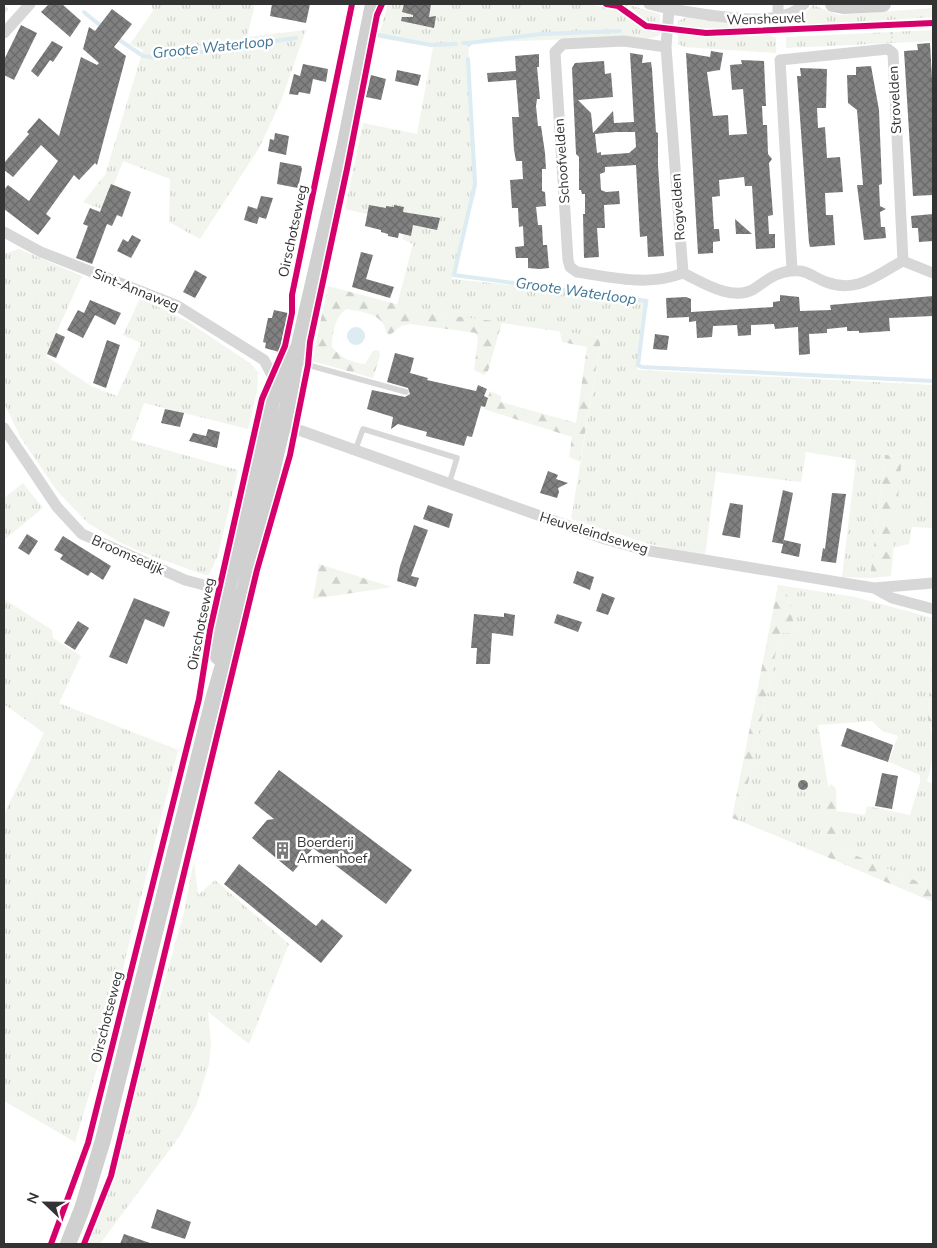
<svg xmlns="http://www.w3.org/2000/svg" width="937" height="1248" font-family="'Nunito Sans',sans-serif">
<defs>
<pattern id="grass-tufts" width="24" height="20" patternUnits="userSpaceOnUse" patternTransform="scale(1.25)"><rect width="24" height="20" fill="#f1f5ed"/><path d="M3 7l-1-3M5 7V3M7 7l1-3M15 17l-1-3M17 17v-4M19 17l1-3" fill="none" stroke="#cfd2cc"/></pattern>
<pattern id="forest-firs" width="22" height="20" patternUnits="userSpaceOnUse" patternTransform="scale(1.25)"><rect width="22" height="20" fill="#f1f5ed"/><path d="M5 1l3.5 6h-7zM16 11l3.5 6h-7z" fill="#cfd2cc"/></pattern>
<pattern id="building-cross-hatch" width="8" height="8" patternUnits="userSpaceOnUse" patternTransform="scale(1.25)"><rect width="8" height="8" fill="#818181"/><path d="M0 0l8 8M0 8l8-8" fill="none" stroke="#6a6a6a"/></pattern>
</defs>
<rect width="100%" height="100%" fill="#fff"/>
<path fill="url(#grass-tufts)" d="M151,4h104l-8,33 59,-7 -25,71 -22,47 -59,91 -31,-17 1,-43 -47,-18 -19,49 -21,-8 22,-27 38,-125 -13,-6 23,-33z
M388,4h200l26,5 27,19 20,3 -2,5 -10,2v3l-26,-4 -155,6 9,143 -25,93 197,20 -12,71 296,15v143l-21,-1 -3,17 -17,4 10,-92 -17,-1 -15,123 -28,-1 14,-117 -50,-8 -5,30 -85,-10 -11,84 -55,-12 -79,-25 30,-180 -2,-2 -169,-24 -33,-8 16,-61 -11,-5 4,-16 -61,-14 18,-86 54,11 16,-87 -55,-9z
M626,4l34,10v11l-12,-3z
M813,5l26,10 94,-7v9l-149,10 -1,-4h11z
M689,16l64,10 21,-2 -2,4 -66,2 -29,-3 1,-6z
M933,30v11l-147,7v-11z
M678,34l29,3 63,-2 6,3v15l-92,-6 -6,-3z
M19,249l63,27 -36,80 45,30 26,10 24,-53 -18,-8 17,-37 47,23 63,42 8,9 -1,19 -9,38 -104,-26 -13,37 107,30 -20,85 -9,20h-4l-61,-22 -25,-11 -31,-19 -30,-31 -37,-54 -17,-35v-149z
M23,483l20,25 -39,32v-42z
M785,586l70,11 78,21 -5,102c8,21 6,40 -1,61l6,3v104l-95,-40 -1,-5v-32l28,4 2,-9 43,9 10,-33v-7l-31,-13 9,-26 -16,-5 -10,-10 -54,4 10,60 -1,72 -87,-36 40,-188h16z
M4,599l48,31 1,8 28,18 -22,47 119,47 -76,302 -27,90 -71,-41v-287l40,-81 -40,-29z
M194,860l4,35 17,-15 74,64 -40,100 -41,-32 3,31 -2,21 -13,42 -17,31 -79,107h-11l27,-77 11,-41 14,-61 43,-153z"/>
<path fill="url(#forest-firs)" d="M328,286l102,27 72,9 -14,49 -4,4 -10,-5 4,-30 -2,-7 -66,-9 -9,2 -11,9c-6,-3 -4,-5 -6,-10 -6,-12 -26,-14 -37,-16 -12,6 -15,26 -15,38 8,10 20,16 33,17l8,-13 6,-1 1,5 -7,23 -61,-17z
M560,331l39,6 2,2 -21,123 -11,-5 3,-20 -88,-28 6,-18 11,5v6l75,21 11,-76 -25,-5z
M885,455l17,1 -11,120 -21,2z
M319,564l73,23 -79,12z
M778,585l7,1 11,47h-16l-40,188 -8,-3z
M933,623v110l-5,-13z
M830,784l5,3 1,3 2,58 95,40v14l-106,-45v-67z"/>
<path fill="#ddebf3" d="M347 336a9 9 0 1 1 18 0a9 9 0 1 1-18 0Z"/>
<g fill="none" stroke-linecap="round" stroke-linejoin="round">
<path stroke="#ddebf3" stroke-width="4" d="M4,11l2,-2
M84,12l18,15
M378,35l53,10 25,-1
M115,37l28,19 16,2 137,-20
M463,43h6v2
M469,43l72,-9 79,-3
M468,59l7,125 -21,91 192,26 -8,64 4,2 291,14"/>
</g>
<path fill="url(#building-cross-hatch)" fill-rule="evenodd" d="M49,4h13l19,17 -11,16 -29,-25z
M272,4h38l-4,19 -36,-7z
M404,4h27l-2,13 7,-1 -2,12 -33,-7 1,-4h11v-2l-11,-3z
M112,9l20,15 -18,23 12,9 -29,109 -2,-2 -16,17 -5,-5 -28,39 5,4 -13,17 -34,-26v-19l4,-5 21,16 29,-40 -17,-16 -28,32 -9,-7v-7l25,-29 -2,-2 12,-14 20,18 22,-79 16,8 2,-2 -16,-14 6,-22 6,4z
M21,25l16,8 -23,47 -10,-5v-15z
M52,41l11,6 -10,15 -3,-2 -12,17 -7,-6z
M930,43l3,54v98l-20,1 -9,-145 14,-1 -1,-6z
M711,51l12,2 -3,17 -13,2 6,44 15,-1 1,20 18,-1 -4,-45 -11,1 -2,-25 12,-1 -1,-4 23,1 2,45h-4l1,19h4l1,29 4,5 -3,4 4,52 -5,1 1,18h6v14l-19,1 -4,-63h-7l-1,-9 -25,3 1,16 -8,1 2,32h5l1,12 -7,1v11l-15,1 -12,-201 24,4z
M630,53l13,2 -1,8 9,-1 1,7 4,63 2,1v32l6,91 -16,1 -1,-21 -7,1 -4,-72 -31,2v5l-5,2 1,16 5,2 13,-1 1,13 -16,1 1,23h-8l2,29 -15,1 -1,-44h2v-20h-3l-1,-4h-2v-33l-3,-3 -4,-86 3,-5 29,-2 1,13 6,-1 2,24 -35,3 13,13 2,20 20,-22 1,12 20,-1zM616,132h19l1,15 -7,6 -28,2v-3l-4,1 -2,-19z
M539,54v13h-2l3,32h-3l-1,7 2,20h3l4,27 1,16h-4v22l3,1 1,14 -10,1 2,18h4l1,20h4l2,23 -10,1 -11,-1v-10h-12l-1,-11 9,-1 -1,-20 -4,1 -1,-19h-6l-2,-28 13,-1 -1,-18h-6l-2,-11 -2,-33h7l-3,-37 -28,2 -1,-9 29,-2 -1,-15z
M303,64l25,5 -2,13 -13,-3 -3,15 -11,-2 -1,3 -9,-1 5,-20 6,2z
M871,66l8,44 3,74 -3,1 1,21 6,3 -6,3 1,15h4l1,11 -22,2 -7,-55h6l-6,-75 -9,-7 -1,-28h9v-8z
M800,68l27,1 -1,39h-9l1,20 7,-1 2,31 13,-1 3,35 -18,1 1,22h7l2,30 -25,2 -1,-4 -12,-167h4z
M397,70l24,5 -3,11 -23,-5z
M371,75l15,4 -5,21 -15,-3z
M275,133l14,3 -3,19 -18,-4 2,-12 4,1z
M280,162l21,4 1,3 -4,19 -21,-4z
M111,184l20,8 -9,25 -5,-2 -5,11 -5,-2 -15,40 -16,-6 12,-32 -5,-2 7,-16 10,4z
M261,196l12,2 -7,21 -7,-2 -2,7 -13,-4 4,-14 9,3z
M369,205l17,3v-2l8,1v-2l10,2 -1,5 37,6 -3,12 -24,-5 -2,11 -12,-3 -1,5 -10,-2v-2l-7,-2v-2l-16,-4z
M933,214v27l-14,1 -1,-14h-6l-1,-12z
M735,219l17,15h-16z
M132,235l9,5 -10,18 -14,-7 6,-12 5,3z
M361,252l12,3 -7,24 28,8 -4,11 -38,-11z
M195,270l12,7 -12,21 -12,-6z
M780,295l19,2 1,14 31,-1 -1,-5 103,-9v20l-44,2 1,13 -31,2v-2h-12v-4l-20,2v4l-18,1 1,20 -11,1 -1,-28 -23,2 -1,-5 -23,1v10l-13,1 -1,-11 -24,1 -1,11 -15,1 -1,-17 -7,1v-5l-22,1 -1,-20 20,-1 5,2v13l82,-5v-5l7,-1z
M90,300l31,13 -6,12 -20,-10 -12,23 -16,-8 11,-20 6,3z
M274,310l14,3 -9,39 -14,-4 1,-5 -3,-1 5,-24h4z
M56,333l9,4 -9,21 -9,-4z
M655,334l14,2 -2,14 -14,-1z
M107,340l13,5 -14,43 -13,-5z
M395,353l19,5 -4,15 18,5 -1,2 49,11 2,-6 9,4 -3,7 4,2 -3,9 -4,-1 -9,31 -5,-1 -3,10 -38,-10 1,-4 -29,-8 -7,5 2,-12 -26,-8 5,-19 33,7 5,-3 -2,-6 -21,-6z
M165,409l19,4 -4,14 -19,-4z
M208,429l12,3 -3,16 -28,-7 4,-8 13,3z
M548,471l10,4 -2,4 12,4 -10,5 1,4 -2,6 -17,-5z
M783,490l10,3 -10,51 -11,-2z
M832,493l14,1 -10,69 -15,-2 2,-13 2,1z
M730,503l13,2 -3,33 -18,-3z
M428,505l25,9 -4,14 -26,-9z
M414,525l14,5 -17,46 8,2 -3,9 -19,-6 3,-15z
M27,534l11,7 -9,14 -11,-7z
M63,536l48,30 -8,14 -12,-8 -3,4 -28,-17 3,-4 -9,-5z
M784,540l17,4 -2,13 -18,-4z
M577,571l17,6 -4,13 -17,-7z
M602,593l13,5 -7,17 -12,-4z
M134,598l36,14 -6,15 -19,-8 -18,45 -18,-7z
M504,613l11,2 -2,21 -21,-3 -2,31h-14l1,-16h-6l3,-34 30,3z
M557,614l25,8 -4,10 -24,-9z
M78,621l11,7 -14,22 -11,-7z
M847,728l46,17 -5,17 -47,-16z
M279,770l133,100 -26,34 -73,-56 -20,24 -41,-34 15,-18 7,-1 -20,-16z
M882,773l16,3 -6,33 -17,-3z
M798 785a5 5 0 1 1 10 0a5 5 0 1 1-10 0Z
M239,864l77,62 6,-7 21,17 -22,27 -97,-79z
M157,1209l34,13 -6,17 -34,-11z
M124,1234l26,9 -1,1h-29z"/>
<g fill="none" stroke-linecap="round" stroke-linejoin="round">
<path stroke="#d6d6d6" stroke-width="2" stroke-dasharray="2.5 2.5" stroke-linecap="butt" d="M621,9l7,-5
M891,27l1,11"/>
<path stroke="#d7d7d7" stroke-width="5.5" d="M297,362l109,30
M355,451l8,-22 94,29 -8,26"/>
<path stroke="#d7d7d7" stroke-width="11" d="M649,4l20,5
M778,4v13
M804,4c-27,28 -99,9 -135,5l-3,38 17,226c19,9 49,29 71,16 12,-8 22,-17 37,-18 16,-2 21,6 35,11 32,12 51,-8 77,-21l30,12
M4,33l26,-29
M666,47l-42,-6 -61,3 -8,8 13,208 2,7 7,5c35,5 71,15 106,1
M4,232l37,20 135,53 88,55 13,25
M792,270l-12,-210 108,-11 5,4 10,208
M277,425l19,4 309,110 39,11 230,38 59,-5
M4,428l53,79 25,27 103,46 49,13
M874,588l18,10 41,11"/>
<path stroke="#d0d0d0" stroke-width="16" d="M833,4l10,2 40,-2
M218,657l9,-65 23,-88 22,-103 17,-48
M68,1244l14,-35 21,-69 111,-444 29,-100 45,-192 7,-42 49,-214 29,-144"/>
<defs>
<path id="cycleway" d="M606,4l12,2 28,20 60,7 227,-10
M51,1244l37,-101 111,-444 11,-69 52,-231 23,-53 7,-33v-18l60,-291
M84,1244l27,-68 146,-606 33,-115 18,-90 2,-23 37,-173 30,-154 5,-11"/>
</defs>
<use href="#cycleway" stroke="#fff" stroke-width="9"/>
<use href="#cycleway" stroke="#d6006c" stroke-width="6"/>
</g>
<defs>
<symbol id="building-bare" viewBox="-9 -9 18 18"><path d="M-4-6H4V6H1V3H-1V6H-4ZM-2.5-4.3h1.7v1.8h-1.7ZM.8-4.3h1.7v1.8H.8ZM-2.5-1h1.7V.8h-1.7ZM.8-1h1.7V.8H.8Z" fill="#7a7a7a" stroke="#fff" stroke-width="2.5" paint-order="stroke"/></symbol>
</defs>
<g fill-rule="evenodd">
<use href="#building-bare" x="270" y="838" width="25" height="25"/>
</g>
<g text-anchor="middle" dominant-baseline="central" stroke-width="5" stroke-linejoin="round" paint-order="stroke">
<g font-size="14" fill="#333" stroke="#fff">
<text transform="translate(766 19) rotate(-2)">Wensheuvel</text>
<text transform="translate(895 100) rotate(-93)">Strovelden</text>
<text transform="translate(562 161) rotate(-94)">Schoofvelden</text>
<text transform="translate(678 207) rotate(-94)">Rogvelden</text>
<text transform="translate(293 231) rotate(-78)">Oirschotseweg</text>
<text transform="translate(136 290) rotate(22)">Sint-Annaweg</text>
<text transform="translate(594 533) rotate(17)">Heuveleindseweg</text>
<text transform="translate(128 555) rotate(24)">Broomsedijk</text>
<text transform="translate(201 624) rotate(-79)">Oirschotseweg</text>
<text transform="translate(107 1017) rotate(-76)">Oirschotseweg</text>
</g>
<g font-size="14" fill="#333" stroke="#fff" text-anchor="start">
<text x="297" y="842">Boerderij<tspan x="297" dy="16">Armenhoef</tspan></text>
</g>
<g font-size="15" font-style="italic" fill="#3f7597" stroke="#fff">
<text transform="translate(213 47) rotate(-6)">Groote Waterloop</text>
<text transform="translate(576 291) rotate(8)">Groote Waterloop</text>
</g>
</g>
<rect width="937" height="1248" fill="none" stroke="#333333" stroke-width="10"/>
<g transform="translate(45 1203) rotate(292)" stroke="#ffffff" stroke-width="4" paint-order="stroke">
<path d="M0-4L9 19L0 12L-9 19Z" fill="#333333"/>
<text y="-8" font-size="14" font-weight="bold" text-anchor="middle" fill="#333333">N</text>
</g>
</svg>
